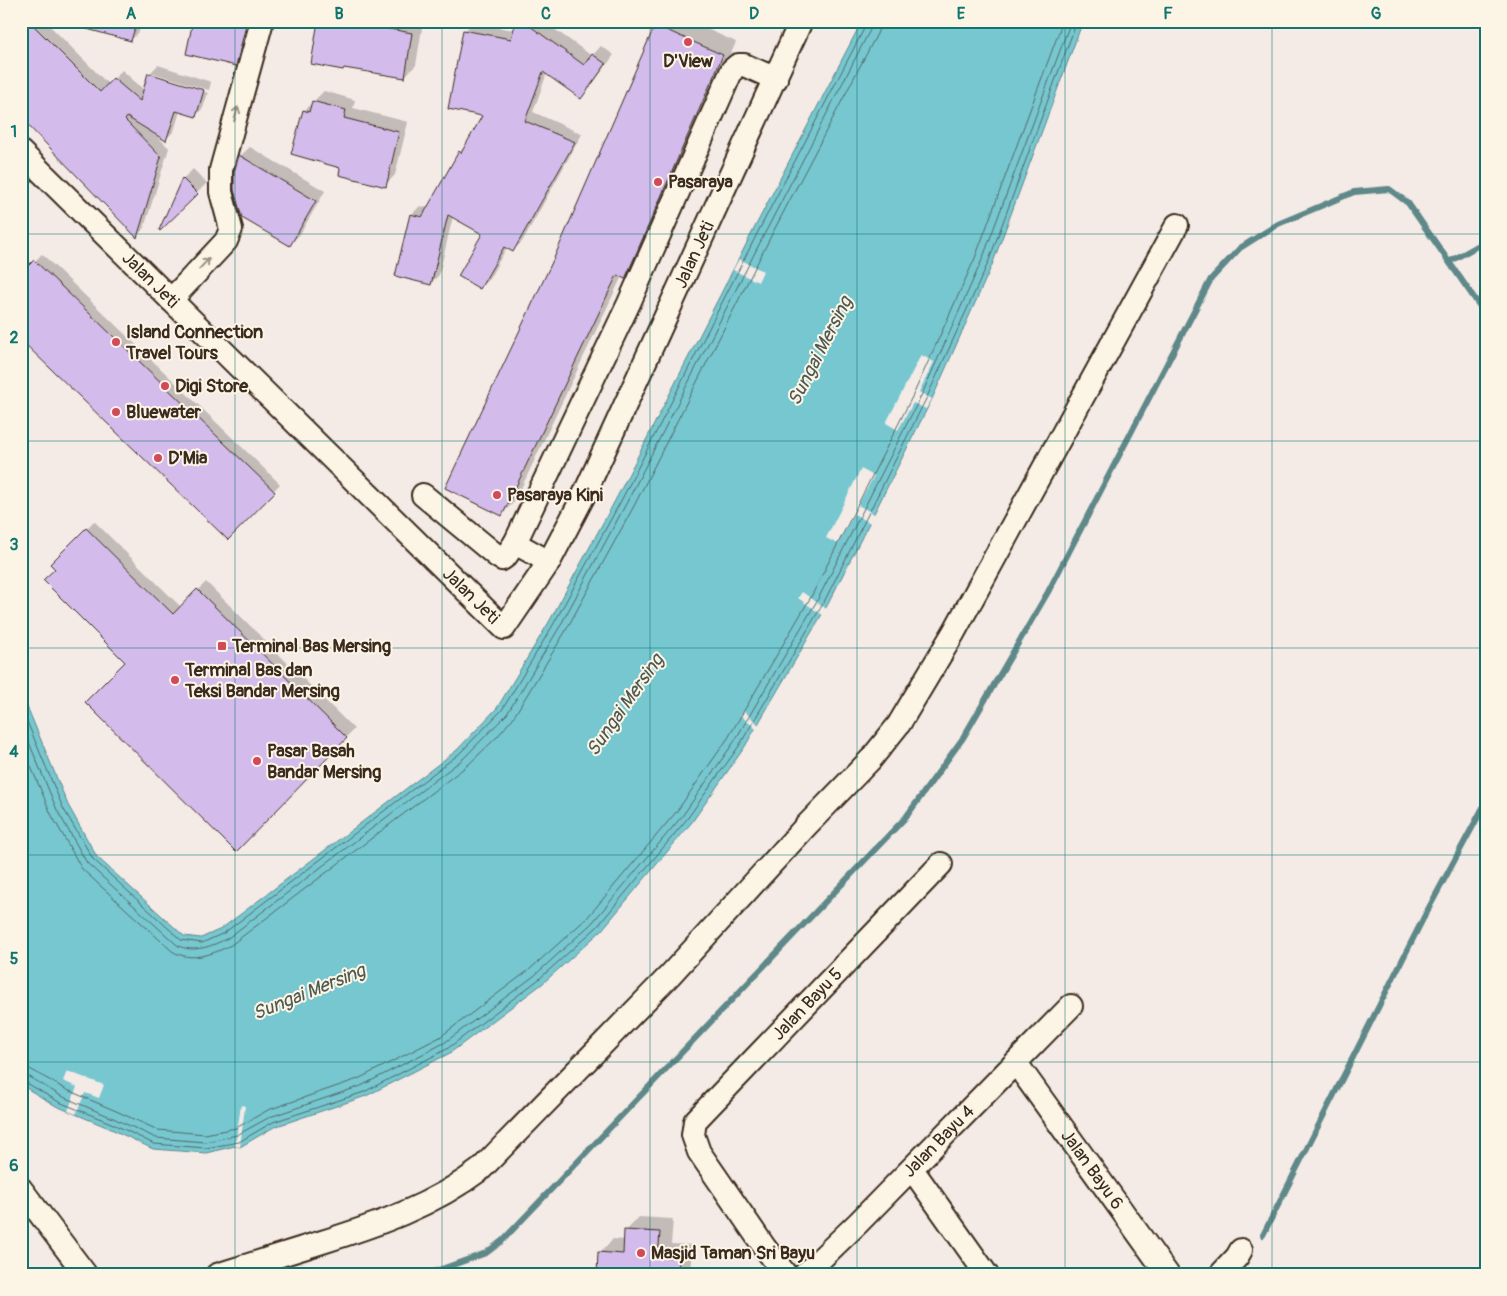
<svg xmlns="http://www.w3.org/2000/svg" width="1507" height="1296" font-family="Pangolin,sans-serif">
<rect width="100%" height="100%" fill="#f4eae6"/>
<filter id="ink" filterUnits="userSpaceOnUse"><feTurbulence type="fractalNoise" baseFrequency=".02" numOctaves="2"/><feDisplacementMap in="SourceGraphic" scale="10" xChannelSelector="R" yChannelSelector="G"/><feConvolveMatrix kernelMatrix="1 2 1 2 8 2 1 2 1" color-interpolation-filters="sRGB"/></filter>
<g filter="url(#ink)">
<path fill="#76c7d0" stroke="#5e8889" d="M862,21h221l-91,244 -60,134 -104,205 -84,144 -52,74 -91,109 -59,53 -92,69 -84,43 -92,31 -34,20 -5,-1 -29,7 -53,-4 -44,-21 -53,-22 -35,-21v-393l47,113 29,52 87,79 17,2 20,-9 236,-179 40,-42 52,-86 68,-125 139,-272z"/>
<path fill="#f4eae6" d="M739,259l24,12 -5,11 -25,-12z
M921,355l13,7 -15,30 13,7 -6,10 -13,-6 -15,27 -12,-7z
M861,469l13,7 -16,29 18,10 -4,9 -18,-10 -16,30 -12,-6z
M802,592l26,18 -4,6 -26,-18z
M744,711l16,15 -3,4 -17,-15z
M67,1071l37,14 -5,13 -14,-5 -9,21 -8,-3 9,-24 -14,-6z
M241,1105l4,1 -5,41 -5,-1z"/>
<path fill="#0003" d="M21,21h24l64,64 13,-15 22,20 6,-17 8,-8 53,17 -2,8 -56,-17v2l55,18 -5,15 -8,8 -15,-5 -6,20 -8,8 -13,-7 16,16 -25,80 -7,8z
M63,21h79l-3,11 -8,8z
M195,21h58l-7,33 -10,10z
M320,21l103,1 -7,43 -12,12z
M517,21h26l49,35 9,-10 13,9 -25,34 -8,9 -34,-25 -14,39 49,22 -60,108 -9,8 -6,-3 -18,32 -9,8 3,-54 -30,-17 -14,59 -8,8 -20,-68 9,-9 8,2 32,-56 6,-6 18,-31 -20,-84 9,-8 41,7z
M573,21h22l-5,5z
M661,21h28l47,21 -97,222 -14,13 -3,-1 -107,225 -13,13 53,-255 101,-233z
M836,21h27l-8,9z
M324,91l31,9 -2,8 55,14 -13,53 -10,10 -43,-17 -38,-57z
M250,147l75,44 -25,43 -11,11 -50,-88z
M193,169l14,14 -46,45 22,-49z
M42,254l238,230 -52,55 -207,-264z
M94,521l87,86 25,-25 148,147 -118,121 -109,-188 -75,-98z
M639,1217l34,2 -2,25 21,1 -2,30h-92l1,-22 14,-14 12,1 1,-9z"/>
<g fill="none" stroke-linecap="round" stroke-linejoin="round">
<path stroke="#536965" stroke-width="1" d="M21,707l42,101 30,51 88,81 21,3 22,-10 235,-179 43,-44 51,-85 69,-126 138,-271 106,-203v-4
M21,723l36,87 30,53 90,82c17,9 35,1 51,-7l235,-179 44,-45 52,-86 68,-126 139,-271 105,-203 2,-7
M21,743l30,71 31,55 90,82c19,12 41,3 59,-6l237,-180 29,-28 16,-19 52,-86 69,-126 138,-272 106,-202 2,-11
M21,1067l9,2 35,20 51,22 42,19 47,4 31,-6 32,-18 90,-31 82,-42 89,-67 58,-52 90,-107 51,-73 84,-143 103,-204 60,-133 88,-237
M21,1075l7,1 33,20 52,22 43,20 49,4 32,-7 33,-18 91,-31 83,-43 90,-67 58,-53 91,-108 51,-73 84,-143 104,-205 60,-134 89,-239
M21,1081l4,1 34,20 52,21 43,21 52,4 33,-6 34,-20 91,-30 83,-43 91,-69 59,-53 90,-108 52,-73 85,-144 103,-205 61,-134 89,-242"/>
<path stroke="#5e8889" stroke-width="6" d="M1449,262l37,-21
M1263,1235l162,-320 61,-113
M425,1275l61,-22 16,-12 404,-424 57,-79 85,-146 163,-313 29,-31 38,-24 76,-32 35,-3 19,14 78,112"/>
</g>
<path fill="#d3bcec" stroke="#3b2a1e" d="M21,21h8l71,71 13,-14 27,23 8,-28 56,17 -8,27 -20,-6 -10,30 -39,-24 -2,3 36,37 -24,81 -116,-120z
M76,21h61l-6,20 -55,-15z
M193,21h54l-11,45 -50,-12z
M318,21h27l67,12 -7,45 -61,-10 -1,2 -32,-6z
M516,21h7l61,44 8,-11 14,10 -25,35 -38,-27 -18,49 50,21 -62,110 -9,-5 -24,42 -22,-13 24,-42 -34,-19 -17,70 -36,-9 15,-62 12,3 37,-66 2,2 21,-37 -34,-7 15,-79 48,9z
M655,25l68,30 -98,224 -8,-4 -115,241 -57,-28 109,-230z
M312,101l34,9 -2,8 55,14 -13,55 -47,-12 1,-7 -49,-14 12,-44 6,2z
M239,155l77,46 -26,45 -48,-28 -8,-28v-18z
M182,178l16,16 -38,37 -1,-1z
M34,260l241,232 -47,48 -207,-200v-67z
M86,528l87,86 24,-25 150,149 -111,114 -151,-150 40,-40 -82,-82 12,-11 -5,-5z
M624,1230l36,2 -2,25 21,1 -1,17h-81l1,-23 25,2z"/>
<g fill="none" stroke-linecap="round" stroke-linejoin="round">
<defs>
<g id="street">
<path id="s1" d="M21,152l483,476 45,-66 34,-65 218,-476"/>
<path d="M171,300l55,-59 5,-12 -10,-37v-22l41,-149"/>
<path d="M423,495l74,61 5,3 4,-3 9,-13"/>
<path d="M549,562l-34,-19 114,-240 103,-233 6,-5h6l32,14"/>
<path id="s2" d="M1016,1063l152,212"/>
<path d="M912,1169l75,106"/>
<path d="M21,1189l65,86"/>
<path d="M217,1275c34,-11 68,-21 102,-32 58,-18 113,-37 162,-74l189,-194 136,-149 65,-67 28,-35 55,-92 223,-407"/>
<path id="s3" d="M786,1275l-21,-27 -66,-96 -6,-17 2,-14 246,-257"/>
<path id="s4" d="M804,1275l54,-52 213,-217"/>
<path d="M1220,1275l17,-18 4,-7"/>
</g>
</defs>
<use href="#street" stroke="#3b2a1e" stroke-width="26"/>
<use href="#street" stroke="#fcf5e5" stroke-width="22"/>
</g>
<defs><path id="oneway-shaft" d="M-6 0H5M1.5-3L5.5 0L1.5 3" fill="none" stroke-width="1.6" stroke-linecap="round" stroke-linejoin="round" transform="scale(1.25)"/></defs>
<g stroke="#9c9082">
<use href="#oneway-shaft" transform="translate(236 114) rotate(-75)"/>
<use href="#oneway-shaft" transform="translate(204 264) rotate(-47)"/>
</g>
</g>
<path fill="none" stroke="#0f766e" stroke-width="1" stroke-opacity="0.55" d="M235,21v1254M442,21v1254M650,21v1254M857,21v1254M1065,21v1254M1272,21v1254M21,234h1465M21,441h1465M21,648h1465M21,855h1465M21,1062h1465"/>
<g fill="#d1495b" stroke="#fcf5e5" stroke-width="2">
<circle cx="688" cy="42" r="5"/>
<circle cx="658" cy="182" r="5"/>
<circle cx="116" cy="342" r="5"/>
<circle cx="165" cy="386" r="5"/>
<circle cx="116" cy="412" r="5"/>
<circle cx="158" cy="458" r="5"/>
<circle cx="497" cy="495" r="5"/>
<rect x="217" y="641" width="10" height="10" rx="2.5"/>
<circle cx="175" cy="680" r="5"/>
<circle cx="257" cy="761" r="5"/>
<circle cx="641" cy="1253" r="5"/>
</g>
<g text-anchor="middle" dominant-baseline="central" stroke-width="4" stroke-linejoin="round" paint-order="stroke">
<g font-size="18" font-weight="bold" fill="#3b2a1e" stroke="#fcf5e5" text-anchor="start">
<text x="688" y="61" text-anchor="middle">D'View</text>
<text x="668" y="182">Pasaraya</text>
<text x="126" y="332">Island Connection<tspan x="126" dy="21">Travel Tours</tspan></text>
<text x="175" y="386">Digi Store</text>
<text x="126" y="412">Bluewater</text>
<text x="168" y="458">D'Mia</text>
<text x="507" y="495">Pasaraya Kini</text>
<text x="232" y="646">Terminal Bas Mersing</text>
<text x="185" y="670">Terminal Bas dan<tspan x="185" dy="21">Teksi Bandar Mersing</tspan></text>
<text x="267" y="751">Pasar Basah<tspan x="267" dy="21">Bandar Mersing</tspan></text>
<text x="651" y="1253">Masjid Taman Sri Bayu</text>
</g>
<g font-size="18" fill="#3b2a1e" stroke="#fcf5e5">
<text stroke="none"><textPath href="#s1" startOffset="1098">Jalan Jeti</textPath></text>
<text stroke="none"><textPath href="#s1" startOffset="182">Jalan Jeti</textPath></text>
<text stroke="none"><textPath href="#s1" startOffset="632">Jalan Jeti</textPath></text>
<text stroke="none"><textPath href="#s3" startOffset="345">Jalan Bayu 5</textPath></text>
<text stroke="none"><textPath href="#s4" startOffset="190">Jalan Bayu 4</textPath></text>
<text stroke="none"><textPath href="#s2" startOffset="131">Jalan Bayu 6</textPath></text>
</g>
<g font-size="19" font-style="italic" fill="#4d5953" stroke="#fcf5e5">
<text transform="translate(820 351) rotate(-63)">Sungai Mersing</text>
<text transform="translate(625 705) rotate(-55)">Sungai Mersing</text>
<text transform="translate(309 992) rotate(-22)">Sungai Mersing</text>
</g>
</g>
<rect width="1507" height="1296" fill="none" stroke="#fcf5e5" stroke-width="55"/>
<rect x="28" y="28" width="1452" height="1240" fill="none" stroke="#0f766e" stroke-width="2"/>
<g font-size="16" text-anchor="middle" font-weight="bold" fill="#0f766e">
<text x="131" y="19">A</text>
<text x="339" y="19">B</text>
<text x="546" y="19">C</text>
<text x="754" y="19">D</text>
<text x="961" y="19">E</text>
<text x="1168" y="19">F</text>
<text x="1376" y="19">G</text>
<text x="14" y="137">1</text>
<text x="14" y="343">2</text>
<text x="14" y="550">3</text>
<text x="14" y="757">4</text>
<text x="14" y="964">5</text>
<text x="14" y="1171">6</text>
</g>
</svg>
